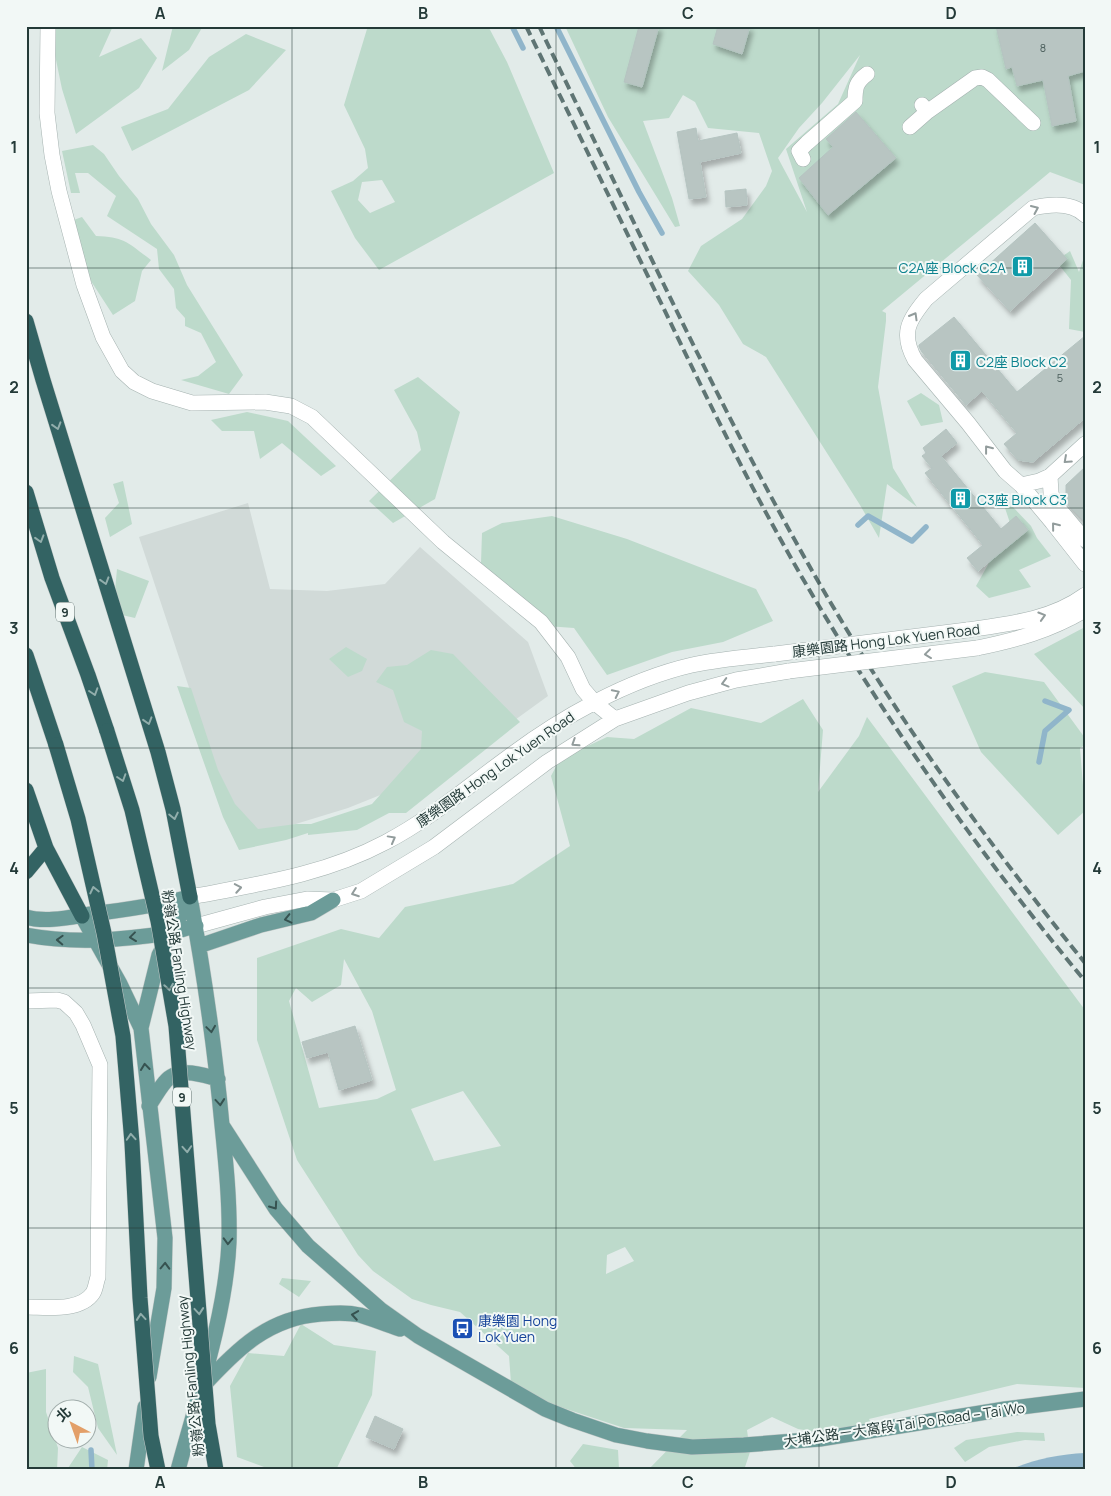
<svg xmlns="http://www.w3.org/2000/svg" width="1111" height="1496" font-family="Manrope,'Noto Sans TC',sans-serif">
<defs>
<filter id="shadow"><feDropShadow dx="3" dy="5.5" stdDeviation="2.5" flood-color="#0004"/></filter>
</defs>
<rect width="100%" height="100%" fill="#e2ebe9"/>
<path fill="#d1dad8" d="M248,503l22,86 57,2 58,-7 35,-37 108,95 20,54 -98,71 -102,41 -108,33 -101,-304z"/>
<path fill="#bddacb" fill-rule="evenodd" d="M49,26h64l-14,31 42,-19 16,20 -18,30 -63,46 -14,-45z
M173,26h30l-14,24 -27,21z
M369,26h119l19,36 47,111 -175,97 -24,-32 -24,-47 22,-10 15,-13 -3,-19 -21,-44 23,-76zM382,180l13,22 -25,11 -12,-13 4,-18z
M565,26h520v159l-35,-13 -168,139 4,2v8l-8,66 15,81 24,39 -30,-23 -8,54 -19,-33 -94,-148 -23,-13 -24,-39 -31,-34 13,-25 41,-27 24,-33 6,-15 -13,-38 -51,-5 -13,-26 -12,-7 -14,23 -26,3 29,77 8,28 -5,1 -67,-110zM860,55l-22,49 -52,45 21,63 -29,-54 21,-30 23,-25z
M246,34l40,16 -37,40 -117,61 -11,-24 47,-18 41,-52z
M93,145l11,9 15,22 19,23 13,25 23,31 13,30 56,90 -14,19 -48,-14 17,-4 18,-14 -15,-29 -16,-7v-8l-9,-10 -2,-19 -15,-20 -2,-20 -50,-33 9,-20 -28,-23h-13l5,20h-9l-9,-42z
M82,217l14,19c29,1 32,7 55,24l-9,11 -7,30 -22,14 -24,-37 -21,-56z
M1070,251l9,21 6,-18v78l-16,-3 2,-49 -15,-19z
M418,377l42,35 -25,87 -42,24 -24,-22 52,-51 -4,-18 -23,-42z
M921,393l18,12 4,17 -22,4 -14,-25z
M247,412l41,9 48,45 -15,10 -39,-33 -22,16 -6,-28h-32l-11,-11z
M123,481l9,43 -22,13 -5,-19 14,-15 -6,-19z
M1012,506l19,20 6,12 14,18 -32,14 12,17 -42,11 -13,-12 23,-41 14,-13 -8,-24z
M552,516l75,23 129,50 17,32 -50,21 -51,10 -65,23 -33,-47 -42,-3 -51,-62 1,-30 20,-10z
M117,569l32,12 -14,37 -22,-5z
M1085,627v82l-51,-55z
M346,647l21,12 -5,12 -14,6 -19,-18z
M431,650l22,4 67,68 -114,91h-17l-32,17 -49,5v-2l-22,7 -47,10 -16,-33 -46,-131 14,2 27,82 17,34 23,25 38,-5h15l61,-20 49,-55 1,-18 -18,-9 -11,-32 -17,-8 11,-15 20,-2z
M985,672l59,10 41,56v7l-5,3 5,63 -27,24 -77,-83 -29,-66z
M803,699l20,31 -5,62 41,-56 8,-19 218,293v378l-68,-4 -148,35 8,16 -25,3 -54,-9 -26,-12 -25,13 3,22 -6,18h-96l39,-40 -63,-2 -79,-26 -34,-19 -2,-27 -49,-44 -29,-7 -19,-6 -39,-28 -15,-16 -61,-95 -40,-120v-82l84,-29 38,9 26,-31 108,-23 57,-38 -19,-70 9,-17 47,-22 27,2 57,-31 70,15zM344,959l28,52 24,79 -19,9 -58,9 -30,-107 7,-13 16,14 29,-17zM463,1091l38,55 -67,15 -23,-52zM625,1247l9,14 -28,13 1,-19z
M282,1278l29,3 -12,16 -20,-13z
M301,1324l33,21 42,6 -4,44 -36,75h-64l-35,-13 -7,-71 18,-33 36,3z
M74,1356l24,8 19,91 -19,-27 -10,-41 -15,-15z
M46,1369v43l12,36 -1,22h-31v-97z
M1017,1432l27,1 1,8 -20,-1 -36,7 -24,15 -11,-14 12,-8z
M583,1444l35,6 1,19 -42,1 -7,-9z
M82,1447l26,13 -1,10h-37l-2,-2z"/>
<path fill="#90b5ca" d="M1085,1453v17h-76c23,-10 50,-16 76,-17z"/>
<g fill="none" stroke-linecap="round" stroke-linejoin="round">
<path stroke="#90b5ca" stroke-width="5.5" d="M512,26l11,22
M556,26l83,166 23,41
M858,525l10,-9 44,25 14,-14
M1039,762l6,-31 24,-21 -24,-9
M91,1450l1,20"/>
</g>
<path fill="#b8c5c2" stroke="#b5c4c1" filter="url(#shadow)" d="M639,26h20l-17,61 -18,-5z
M718,26h32l-8,28 -29,-10z
M996,26h89v45l-17,5 8,45 -24,5 -9,-46 -26,6 -5,-19 -6,2z
M856,112l40,46 -68,57 -29,-37 34,-31 -7,-8z
M696,128l2,13 39,-8 4,20 -41,9 6,35 -17,2 -12,-67z
M746,189l1,16 -21,2 -1,-16z
M1035,223l32,36 -57,52 -33,-36z
M954,317l63,75 68,-56v82l-52,44 -15,-2 -14,-16 13,-11 -35,-42 -16,14 -44,-53 -3,-5v-2z
M946,429l11,14 -16,13 60,73 15,-13 12,14 -50,41 -11,-13 16,-13 -58,-72 7,-5 -10,-12 4,-3 -3,-5z
M1085,467v55l-19,-19v-18z
M355,1026l17,54 -33,10 -11,-38 -21,6 -5,-16z
M375,1416l28,13 -9,20 -28,-12z"/>
<g fill="none" stroke-linecap="round" stroke-linejoin="round">
<defs>
<path id="minor" d="M48,26l-1,87 5,42 7,36 25,94 19,52 19,34 12,11 18,9 40,12 73,-1 26,4 21,11 131,125 98,80 27,35 15,32 12,14 20,16
M922,105l5,7 48,-34 7,-1 6,3 45,43
M910,127l17,-15
M803,159l-4,-8 8,-8 48,-42c0,-13 1,-19 12,-27
M1085,215c-13,-13 -35,-11 -52,-7l-107,91c-17,21 -26,34 -11,61l53,63 37,48 16,14 31,37 33,42
M1050,476l1,17 3,10 31,37
M1021,485l18,-4 11,-5 35,-32
M967,630c41,-6 84,-10 118,-35
M977,648c39,-8 72,-17 108,-38
M190,897c69,-13 134,-22 196,-55 44,-23 81,-55 121,-84 53,-40 120,-78 185,-93 27,-6 55,-8 83,-11
M196,926l69,-19 42,-8 26,1 28,-9 73,-44 113,-85 68,-43 73,-26 48,-13 53,-9
M26,1001l31,-1 7,2 12,11 7,12 17,40 -2,212c-2,5 -2,11 -5,16 -13,19 -46,14 -67,14"/>
<path id="major" d="M82,916l38,68 21,44 24,210 -1,50 -15,89
M26,917c20,6 45,0 65,-3 34,-4 67,-9 99,-17
M26,935c48,9 95,5 143,-2 9,-2 18,-5 27,-7
M199,946l62,-21 50,-12 22,-13
M141,1028l18,-73 31,-58
M149,1106c5,-8 10,-17 16,-24 13,-16 37,-7 53,-3
M222,1125l54,84 32,37 72,63 38,27 127,73 27,11 44,15 31,6 45,6 52,-2 76,-6 185,-30 80,-10
M203,1386c34,-37 65,-68 118,-72 13,-1 26,-2 39,1 13,4 27,10 40,14
M136,1470l9,-63
M178,1470c19,-71 48,-155 51,-228 1,-39 -3,-78 -7,-117 -7,-76 -18,-152 -32,-228"/>
<path id="highway" d="M26,321l17,59 115,372 15,57 17,88
M26,492l26,86 36,97 19,56
M26,655l30,90
M26,790l20,58 36,68
M26,872l20,-24"/>
</defs>
<use href="#minor" stroke="#a5b2b0" stroke-width="16"/>
<use href="#major" stroke="#c2c8c7" stroke-width="16"/>
<use href="#highway" stroke="#c2c8c7" stroke-width="16"/>
<use href="#minor" stroke="#fff" stroke-width="15"/>
<use href="#major" stroke="#6c9c99" stroke-width="15"/>
<use href="#highway" stroke="#336363" stroke-width="15"/>
<path stroke="#5f7574" stroke-width="4" stroke-dasharray="10 5" stroke-linecap="butt" d="M526,26c46,94 91,187 137,281 44,92 89,184 140,272 83,142 177,276 282,402
M539,26c42,87 84,174 126,261 56,115 113,229 179,338 71,119 154,230 241,338"/>
<defs>
<path id="minor-bridge" d="M775,654l192,-24
M789,671l188,-23"/>
<path id="highway-bridge" d="M107,731l25,79 26,111 18,105 32,398 8,46
M56,745l22,74 26,114 19,103 9,107 8,155 11,138 7,34"/>
</defs>
<use href="#minor-bridge" stroke="#a5b2b0" stroke-width="16" stroke-linecap="butt"/>
<use href="#highway-bridge" stroke="#c2c8c7" stroke-width="16" stroke-linecap="butt"/>
<use href="#minor-bridge" stroke="#fff" stroke-width="15"/>
<use href="#highway-bridge" stroke="#336363" stroke-width="15"/>
</g>
<defs><path id="oneway-chevron" d="M-2-3.5L2.5 0L-2 3.5" fill="none" stroke-width="1.6" stroke-linecap="round" stroke-linejoin="round" transform="scale(1.25)"/></defs>
<g stroke="#929c9c">
<use href="#oneway-chevron" transform="translate(1035 209) rotate(-24)"/>
<use href="#oneway-chevron" transform="translate(914 316) rotate(-60)"/>
<use href="#oneway-chevron" transform="translate(988 449) rotate(-128)"/>
<use href="#oneway-chevron" transform="translate(1067 460) rotate(138)"/>
<use href="#oneway-chevron" transform="translate(1055 526) rotate(-129)"/>
<use href="#oneway-chevron" transform="translate(1042 616) rotate(-17)"/>
<use href="#oneway-chevron" transform="translate(928 654) rotate(173)"/>
<use href="#oneway-chevron" transform="translate(725 683) rotate(165)"/>
<use href="#oneway-chevron" transform="translate(616 693) rotate(-26)"/>
<use href="#oneway-chevron" transform="translate(575 743) rotate(147)"/>
<use href="#oneway-chevron" transform="translate(392 839) rotate(-29)"/>
<use href="#oneway-chevron" transform="translate(238 888) rotate(-10)"/>
<use href="#oneway-chevron" transform="translate(355 893) rotate(160)"/>
</g>
<g stroke="#92aeac">
<use href="#oneway-chevron" transform="translate(57 426) rotate(73)"/>
<use href="#oneway-chevron" transform="translate(40 539) rotate(73)"/>
<use href="#oneway-chevron" transform="translate(105 581) rotate(73)"/>
<use href="#oneway-chevron" transform="translate(94 692) rotate(72)"/>
<use href="#oneway-chevron" transform="translate(148 721) rotate(73)"/>
<use href="#oneway-chevron" transform="translate(122 778) rotate(72)"/>
<use href="#oneway-chevron" transform="translate(174 816) rotate(78)"/>
<use href="#oneway-chevron" transform="translate(94 890) rotate(-103)"/>
<use href="#oneway-chevron" transform="translate(169 987) rotate(81)"/>
<use href="#oneway-chevron" transform="translate(131 1137) rotate(-94)"/>
<use href="#oneway-chevron" transform="translate(187 1149) rotate(86)"/>
<use href="#oneway-chevron" transform="translate(199 1311) rotate(85)"/>
<use href="#oneway-chevron" transform="translate(141 1317) rotate(-95)"/>
</g>
<g stroke="#365250">
<use href="#oneway-chevron" transform="translate(288 919) rotate(167)"/>
<use href="#oneway-chevron" transform="translate(133 937) rotate(173)"/>
<use href="#oneway-chevron" transform="translate(60 940) rotate(-178)"/>
<use href="#oneway-chevron" transform="translate(211 1029) rotate(82)"/>
<use href="#oneway-chevron" transform="translate(145 1067) rotate(-96)"/>
<use href="#oneway-chevron" transform="translate(220 1102) rotate(85)"/>
<use href="#oneway-chevron" transform="translate(274 1206) rotate(55)"/>
<use href="#oneway-chevron" transform="translate(228 1241) rotate(92)"/>
<use href="#oneway-chevron" transform="translate(165 1266) rotate(-88)"/>
<use href="#oneway-chevron" transform="translate(355 1315) rotate(-171)"/>
</g>
<path fill="none" stroke="#243a38" stroke-width="1" stroke-opacity="0.55" d="M292,26v1444M556,26v1444M819,26v1444M26,268h1059M26,508h1059M26,748h1059M26,988h1059M26,1228h1059"/>
<defs>
<symbol id="building-square" viewBox="-11 -11 22 22"><rect x="-9" y="-9" width="18" height="18" rx="4" fill="#0f9aa8" stroke="#f2f8f6"/><path d="M-4-6H4V6H1V3H-1V6H-4ZM-2.5-4.3h1.7v1.8h-1.7ZM.8-4.3h1.7v1.8H.8ZM-2.5-1h1.7V.8h-1.7ZM.8-1h1.7V.8H.8Z" fill="#fff"/></symbol>
<symbol id="bus-square" viewBox="-11 -11 22 22"><rect x="-9" y="-9" width="18" height="18" rx="4" fill="#1a4fb4" stroke="#f2f8f6"/><path d="M-5-6H5V4H4V6H2V4H-2V6H-4V4H-5ZM-3.5-4V0h7V-4ZM-3.5 1.2v1.5H-2V1.2ZM2 1.2v1.5H3.5V1.2Z" fill="#fff"/></symbol>
</defs>
<g fill-rule="evenodd">
<use href="#building-square" x="1010" y="254" width="25" height="25"/>
<use href="#building-square" x="948" y="348" width="25" height="25"/>
<use href="#building-square" x="948" y="486" width="25" height="25"/>
<use href="#bus-square" x="450" y="1316" width="25" height="25"/>
</g>
<g text-anchor="middle" dominant-baseline="central" stroke-width="4" stroke-linejoin="round" paint-order="stroke">
<g font-size="11" fill="#495d5a">
<text x="1043" y="47">8</text>
<text x="1060" y="377">5</text>
</g>
<g fill="#f2f8f6" stroke="#627371" stroke-width="1">
<rect x="56" y="602.5" width="18" height="19" rx="4"/>
<rect x="173" y="1087.5" width="18" height="19" rx="4"/>
</g>
<g font-size="12" font-weight="bold" fill="#243a38">
<text x="65" y="612">9</text>
<text x="182" y="1097">9</text>
</g>
<g font-size="14" fill="#0d838f" stroke="#f2f8f6" text-anchor="start">
<text x="1006" y="267" text-anchor="end">C2A座 Block C2A</text>
<text x="976" y="361">C2座 Block C2</text>
<text x="977" y="499">C3座 Block C3</text>
</g>
<g font-size="14" fill="#243a38" stroke="#f2f8f6">
<text transform="translate(886 640) rotate(-7)">康樂園路 Hong Lok Yuen Road</text>
<text transform="translate(495 769) rotate(-35)">康樂園路 Hong Lok Yuen Road</text>
<text transform="translate(180 970) rotate(81)">粉嶺公路 Fanling Highway</text>
<text transform="translate(190 1376) rotate(-96)">粉嶺公路 Fanling Highway</text>
<text transform="translate(904 1424) rotate(-8)">大埔公路－大窩段 Tai Po Road – Tai Wo</text>
</g>
<g font-size="14" fill="#164399" stroke="#f2f8f6" text-anchor="start">
<text x="478" y="1320">康樂園 Hong<tspan x="478" dy="16">Lok Yuen</tspan></text>
</g>
</g>
<rect width="1111" height="1496" fill="none" stroke="#f2f8f6" stroke-width="55"/>
<g transform="translate(72 1424) rotate(319)"><circle r="24" fill="#f2f8f6" stroke="#a0acaa"/>
<path d="M0-4L9 19L0 12L-9 19Z" fill="#e39f68"/>
<text y="-8" font-size="14" font-weight="bold" text-anchor="middle" fill="#243a38">北</text>
</g>
<rect x="28" y="28" width="1056" height="1440" fill="none" stroke="#243a38" stroke-width="2"/>
<g font-size="16" text-anchor="middle" font-weight="bold" fill="#243a38">
<text x="160" y="19">A</text>
<text x="423" y="19">B</text>
<text x="688" y="19">C</text>
<text x="951" y="19">D</text>
<text x="14" y="153">1</text>
<text x="1097" y="153">1</text>
<text x="14" y="393">2</text>
<text x="1097" y="393">2</text>
<text x="14" y="634">3</text>
<text x="1097" y="634">3</text>
<text x="14" y="874">4</text>
<text x="1097" y="874">4</text>
<text x="14" y="1114">5</text>
<text x="1097" y="1114">5</text>
<text x="14" y="1354">6</text>
<text x="1097" y="1354">6</text>
<text x="160" y="1488">A</text>
<text x="423" y="1488">B</text>
<text x="688" y="1488">C</text>
<text x="951" y="1488">D</text>
</g>
</svg>
